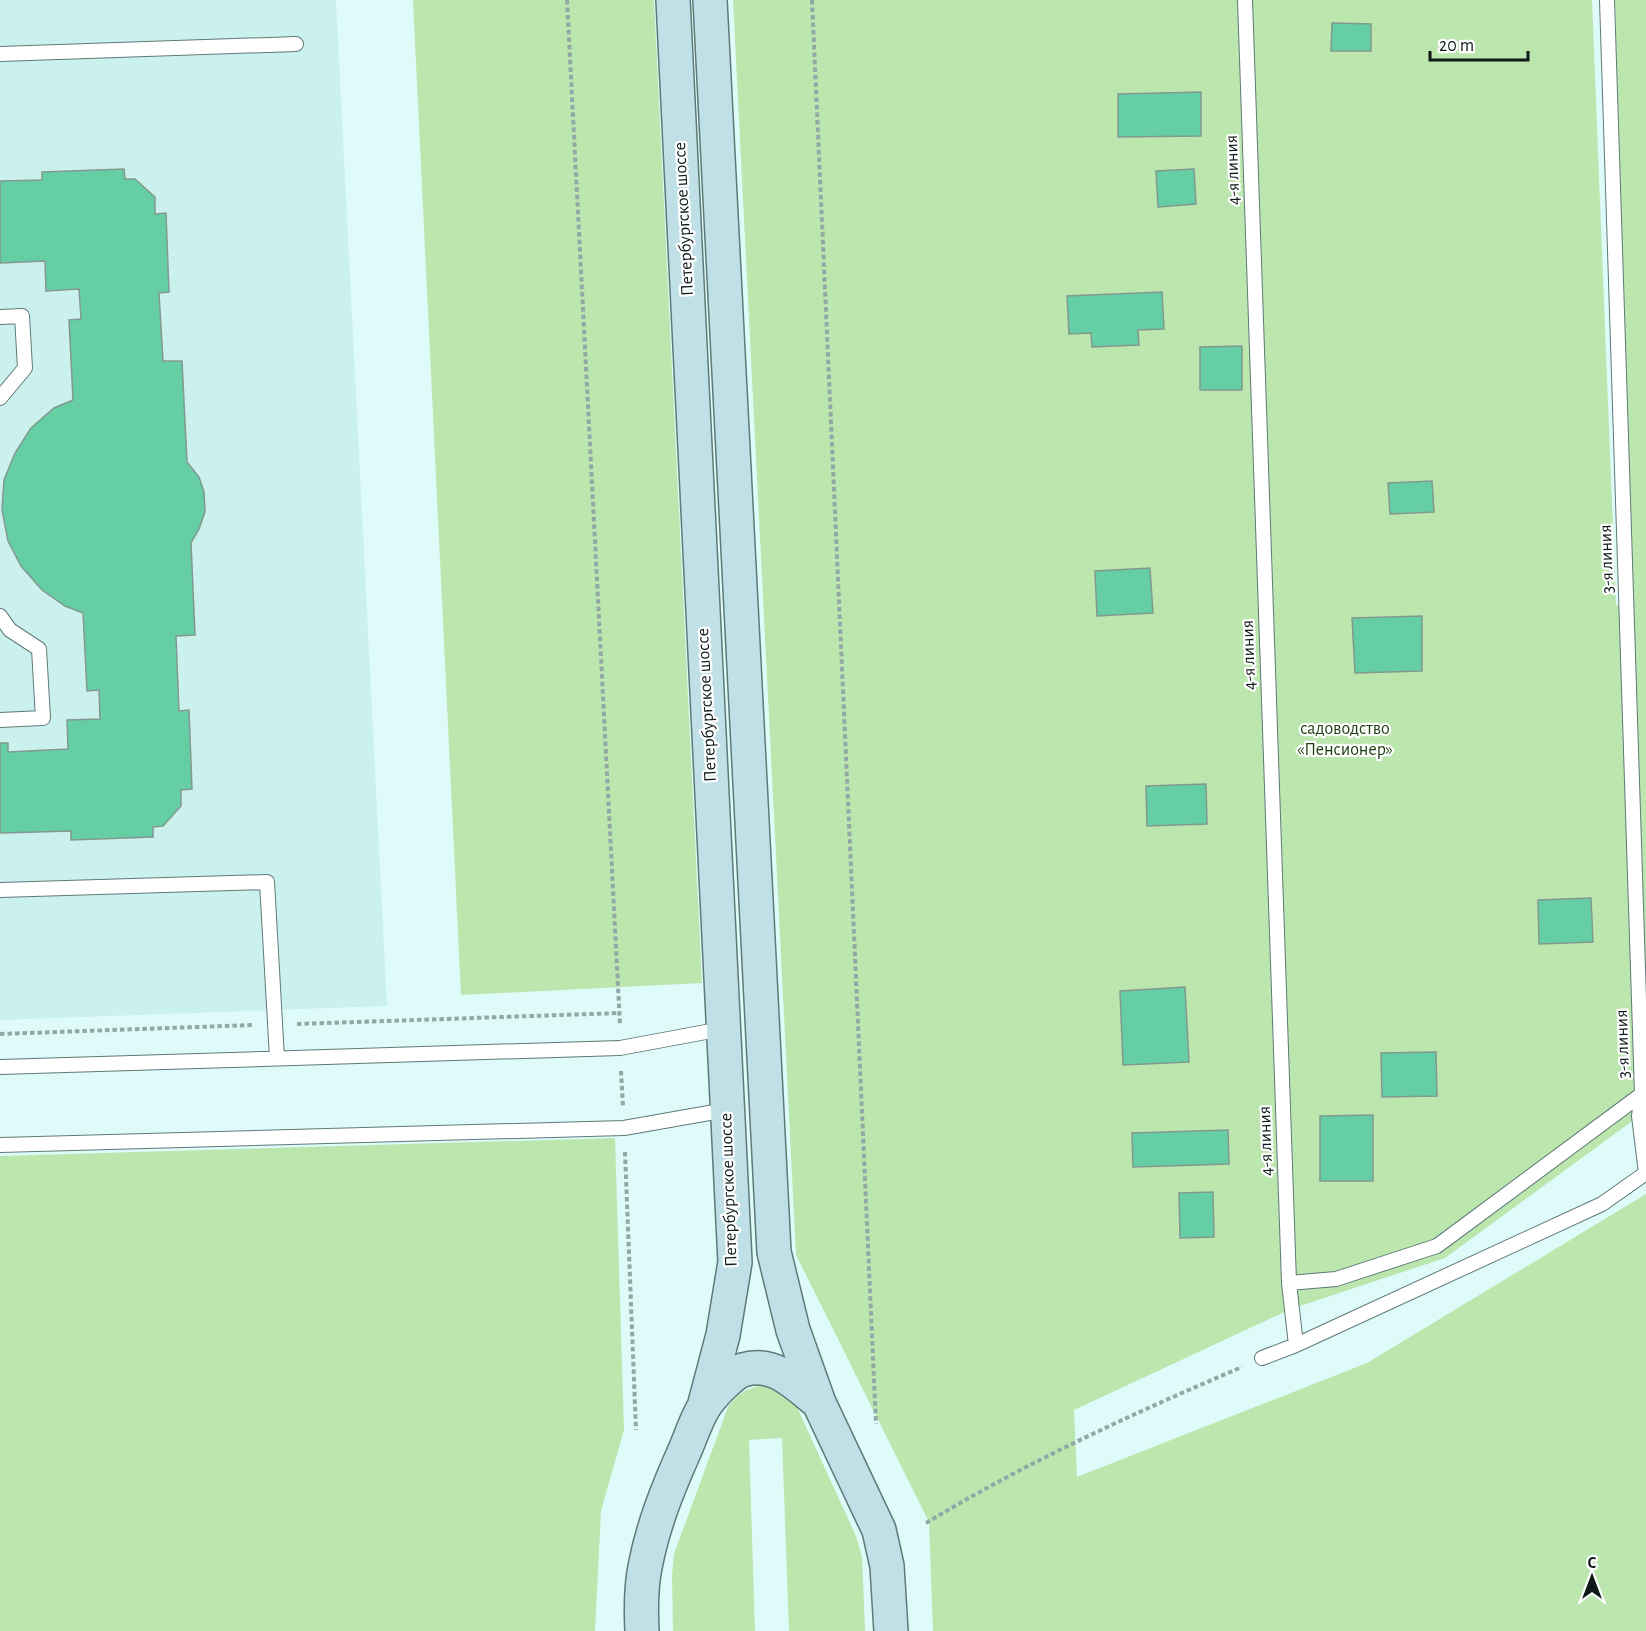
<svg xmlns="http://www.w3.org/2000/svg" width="1646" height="1631" font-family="'Alegreya Sans',sans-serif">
<rect width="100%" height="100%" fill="#defbf9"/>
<path fill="#cbf1ef" d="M0,0h336l51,1006 -387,14z"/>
<path fill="#bbe6ae" d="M413,0h241l48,983 -241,12z
M733,0h859l24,605 16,-1 -17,-604h31v1111l-201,147 -154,51 -217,101 3,67 290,-114 279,-169v437h-713l-4,-109 -133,-267z
M615,1138l9,292 -23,81 -6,120h-595v-475z
M763,1385l12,2 21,18 60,131 6,21 3,74h-76l-7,-193 -33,2 6,191h-82l-1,-56 2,-21 54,-147c10,-13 18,-19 35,-22z"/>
<path fill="#65cea5" stroke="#83998f" stroke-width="1.5" d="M1332,23l39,1v27h-40z
M1201,92v44l-83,1v-43z
M124,169l1,10h10l20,18v17l11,-1 3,79 -10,1 4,68h19l5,101 12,15 5,15 1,20 -6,17 -8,14 4,92 -19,1 3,75 10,-1 3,79 -11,1v16l-18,20 -10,1v10l-82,3v-9l-71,2v-90h8v9l60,-3 -1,-29 33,-1 -1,-29 -12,1 -4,-78 -18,-7 -23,-16 -21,-24 -13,-25 -6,-31 2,-30 11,-27 16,-25 23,-20 19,-8 -4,-80 12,-1 -2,-30 -33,2 -1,-30 -45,2v-82l42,-1v-8z
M1194,169l2,35 -38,3 -2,-36z
M1162,292l2,37 -26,1 1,15 -47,2 -1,-14 -22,1 -2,-38z
M1242,346v44h-42v-43z
M1432,481l2,31 -44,2 -2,-31z
M1150,568l3,45 -56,3 -2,-45z
M1422,616v55l-67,2 -3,-55z
M1206,784l1,40 -60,2 -1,-40z
M1591,898l2,44 -54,2 -1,-44z
M1185,987l4,75 -66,3 -3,-74z
M1436,1052l1,44 -55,1 -1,-44z
M1373,1115v66h-53v-65z
M1228,1130l1,34 -96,3 -1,-34z
M1213,1192l1,45 -34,1 -1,-45z"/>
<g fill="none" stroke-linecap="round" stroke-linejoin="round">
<defs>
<path id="service" d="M1245,0l44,1283 7,62
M1607,0l35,1094 -3,22 7,57
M0,54l296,-10
M0,317l22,-1 3,52 -25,30
M0,616l10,14 29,19 4,69 -43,2
M0,890l267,-8 10,176
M0,1067l620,-19 102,-19
M0,1145l624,-17 102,-18
M1289,1283l47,-4 101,-33 205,-152
M1262,1358l34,-13 306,-141 44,-31"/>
<path id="secondary" d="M673,0l62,1262 -12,73 -19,72
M710,0l64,1252 19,78 26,73 60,127 8,36 4,65
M642,1631c-1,-20 -1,-44 3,-64 8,-42 23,-79 40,-117 6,-14 11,-30 19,-43 6,-10 28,-34 39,-37 31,-10 54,15 76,33"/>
</defs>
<use href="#service" stroke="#5f7978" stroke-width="16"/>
<use href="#secondary" stroke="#5f7978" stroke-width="36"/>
<path stroke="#92a8a6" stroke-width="4" stroke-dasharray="4.5 3" stroke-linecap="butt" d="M567,0l53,1025
M812,0l64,1424
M297,1024l323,-11
M0,1034l253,-9
M621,1071l2,35
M625,1152l11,278
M926,1523c101,-61 208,-110 316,-156"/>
<use href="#service" stroke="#fff" stroke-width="14"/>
<use href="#secondary" stroke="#c0e0e8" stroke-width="33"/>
</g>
<g text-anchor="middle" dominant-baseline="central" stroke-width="4.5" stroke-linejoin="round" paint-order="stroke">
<g font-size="18" fill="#0f1919" stroke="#fff">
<text transform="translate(1233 170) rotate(-92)">4-я линия</text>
<text transform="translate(684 219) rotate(-93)">Петербургское шоссе</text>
<text transform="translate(1607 559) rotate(-92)">3-я линия</text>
<text transform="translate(1249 655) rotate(-92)">4-я линия</text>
<text transform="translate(707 705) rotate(-93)">Петербургское шоссе</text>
<text transform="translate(1623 1044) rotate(-92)">3-я линия</text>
<text transform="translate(1266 1141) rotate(-92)">4-я линия</text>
<text transform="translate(729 1190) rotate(-92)">Петербургское шоссе</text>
</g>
<g font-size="18" fill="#193e0c" stroke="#fff">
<text x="1345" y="729">садоводство<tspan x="1345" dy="21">«Пенсионер»</tspan></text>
</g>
</g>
<g transform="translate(1592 1577)" stroke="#ffffff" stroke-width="4.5" paint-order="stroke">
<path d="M0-4.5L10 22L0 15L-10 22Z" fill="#0f1919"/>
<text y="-9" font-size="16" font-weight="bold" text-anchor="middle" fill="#0f1919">С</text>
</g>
<path d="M1430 51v9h98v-9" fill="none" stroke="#0f1919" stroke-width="3"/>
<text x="1439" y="51" font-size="18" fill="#0f1919" stroke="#ffffff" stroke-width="4.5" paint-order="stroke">20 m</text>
</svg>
